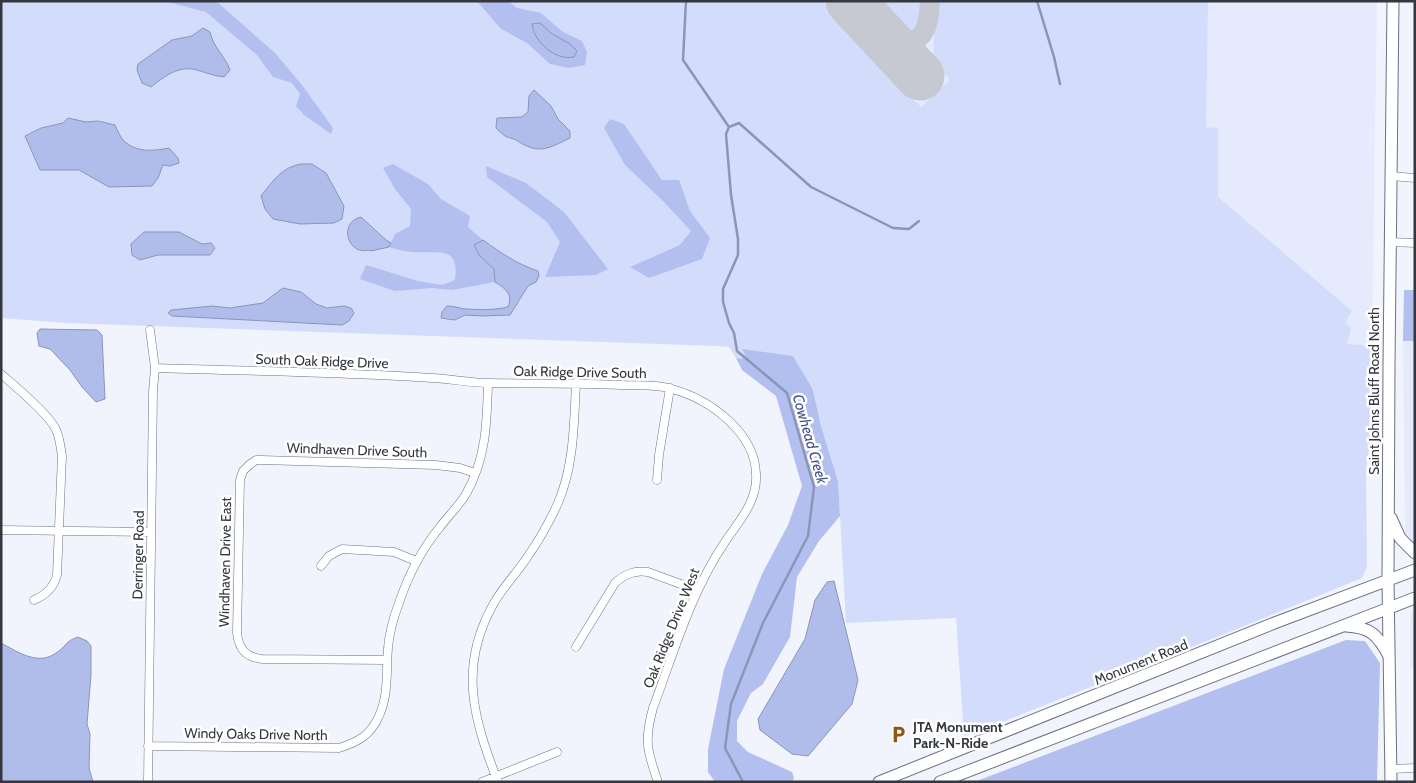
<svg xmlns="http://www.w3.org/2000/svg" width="1416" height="783" font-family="Cabin,sans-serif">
<rect width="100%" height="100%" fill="#f2f4fd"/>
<path fill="#e5eafc" d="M646,1h731l-5,345v86l-6,36v20z
M1403,341h12v204l-7,-5 -3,-7z
M1415,609v60h-5v-51l2,-7z"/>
<path fill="#d3dcfb" d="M1,1h821l99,106 29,-27 -17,-20 3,-59h272l-2,126 12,1v69l134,114 -7,11 6,6 -4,16 25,2v86l-6,36 1,99 -5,11 -135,55 -263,104 -8,-119 -110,5 -8,-142 -17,-55 -8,-36 -71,-40 3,5 -3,4 -6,-1 -7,-11 -13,-1 -650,-23 -65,-5z
M878,1h45v21l-8,7 -8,1z"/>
<path fill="#b3c0ef" d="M164,1h52l59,52 27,32 31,43 -2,6 -27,-19 -8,-9 4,-12 -8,-11 -19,-6 -16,-22 -51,-43z
M477,1h31l9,7 24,5 22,19 19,9 5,11 -2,13 -16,3 -19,-4 -23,-21 -26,-14z
M610,119l14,5 38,56h17l11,31 20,27 -8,21 -53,19 -19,-11 50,-22 11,-14 -27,-29 -39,-37 -21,-37z
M393,164l35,20 13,15 29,17 -2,11 15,13 -9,5 5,10 15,14 1,13 -43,8 -20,-2 -37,3 -35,-12 6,-14 52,16 24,4 13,-5c5,-36 -18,-26 -42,-28 -8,0 -16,-3 -24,-5l6,-13 15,-8 1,-17 -16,-20 -12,-21z
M486,166l40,17 38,29 44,57 -12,6 -51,2 15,-35 -13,-20 -60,-45z
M1404,290h11v51h-12z
M742,349l51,7 20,34 8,36 17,55 2,35 -21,25 -22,36 -7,60 -27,47 -12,9 -14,28v20l11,11 44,20 2,6 -2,4h-77l-7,-10v-23l16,-80 38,-95 26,-49 14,-39 -26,-90 -34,-26 -6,-12 6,1 3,-4z
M1346,640l19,1 15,22 -3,119h-403z"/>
<path fill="#b0bdeb" stroke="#8b95b7" d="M540,23l11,10 19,11 7,7 -3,6c-19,4 -40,-15 -42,-33z
M203,28l7,4c3,15 15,24 20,38l-6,7c-10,-1 -17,-4 -27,-7 -18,-5 -32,6 -46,17l-9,-4 -5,-13 1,-6 34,-24 20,-4z
M534,90l17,16 7,13 12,12v7c-23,11 -31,17 -54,2 -4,-2 -8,-2 -11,-4 -3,-2 -7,-6 -9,-8l1,-10 25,-1 6,-5 1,-16z
M68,118l18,4 12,-1 17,4c2,5 5,11 8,15 13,13 30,11 46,8l9,10 1,5 -9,3 -7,-1 -5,13 -6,8 -43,1 -30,-17h-39l-15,-34 16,-8 22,-5z
M301,164h11l14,9 18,33 -2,13 -8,4 -34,1 -27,-5 -8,-10 -4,-13c12,-15 21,-29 40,-32z
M361,217l25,23 5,3 -2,4 -18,4 -3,-1c-19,6 -31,-27 -7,-33z
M144,232h35l23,12 9,-1 4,5 -5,7h-52l-18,5 -8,-5 -1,-11z
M483,240c18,13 34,24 55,31l1,5 -3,6 -8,4 -18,29 -27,1 -18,-1 -10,5 -14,-2 1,-6 5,-6c9,0 13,3 20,3 13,1 28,1 41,-2 5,-13 -2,-18 -13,-25l-1,-13 -15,-14 -5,-10z
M283,288l18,4 15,12 11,4 17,-2 7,2 3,5 -5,8 -7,4 -170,-9 -4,-3 3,-3 41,-4 18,2 33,-5z
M40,329l57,1 5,5 3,64 -9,3 -14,-15 -12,-17 -20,-21 -11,-3 -2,-13z
M834,581l24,99 -6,24 -44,52 -16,-2 -32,-24 -2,-11 47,-80 10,-39 12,-18z
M78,637l9,4 4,5v29l-4,49 3,10 -1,34 4,14h-92v-139c17,9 37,23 55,10 10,-6 9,-12 22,-16z"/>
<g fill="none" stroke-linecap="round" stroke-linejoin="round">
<path stroke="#8b95b7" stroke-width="2.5" d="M686,1l-3,59 46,67
M1037,1l17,56 6,27
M743,782l-18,-34 6,-44 32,-81 45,-87 6,-49 -27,-94 -50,-42 -3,-18 -5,-10 -6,-21v-13l15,-34v-16l-7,-44 -5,-61 3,-7 10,-4 72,64 82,41 16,1 10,-8"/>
<path stroke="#c6c8d2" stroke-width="20" d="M884,38c37,8 44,0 46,-37"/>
<path stroke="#c6c8d2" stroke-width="49" d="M850,1l70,75"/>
<defs>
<path id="minor" d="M1391,176l24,2
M1390,242l25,1
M155,368c92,3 185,4 277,10 20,1 39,5 59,5 44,1 87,0 131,2 17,1 35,-1 50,4 37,10 83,43 84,85 2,27 -17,47 -31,68 -34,50 -51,110 -72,166 -9,32 -6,43 5,74
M1,374c15,13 42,35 53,52 6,9 6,19 8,30l-5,119c-3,12 -11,20 -23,25
M657,480l2,-25 11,-67
M1,530l149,2
M321,566l8,-10 13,-7 52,3 22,9
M576,647l39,-64c10,-9 19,-13 33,-11l49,18
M387,660l-125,-1c-17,-2 -23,-10 -25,-26l3,-153 3,-9 6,-6 7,-5h5l175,5 24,3 15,5
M148,746l191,2c19,-6 32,-13 40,-32 10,-22 7,-45 9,-68 1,-16 6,-32 12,-48 9,-26 22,-51 40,-73 8,-11 19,-21 26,-33 20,-35 21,-71 22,-111
M1391,769l24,-1
M148,782l5,-391 2,-23 -5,-38
M482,782l75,-30
M498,782c-25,-64 -40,-116 -4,-179 9,-16 22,-29 32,-44 12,-17 23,-36 32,-56 16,-37 16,-80 18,-120"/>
<path id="secondary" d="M1391,518l9,20 15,15
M1346,626c24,1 32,9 43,30
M879,782l398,-160 138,-52
M940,782l475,-184
M1391,782l-3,-202 1,-215 4,-364"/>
</defs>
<use href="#minor" stroke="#6b7184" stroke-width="9"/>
<use href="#secondary" stroke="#6b7184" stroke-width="13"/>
<use href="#minor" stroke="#fff" stroke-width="8"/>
<use href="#secondary" stroke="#fff" stroke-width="11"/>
</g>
<defs>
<symbol id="parking-bare" viewBox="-9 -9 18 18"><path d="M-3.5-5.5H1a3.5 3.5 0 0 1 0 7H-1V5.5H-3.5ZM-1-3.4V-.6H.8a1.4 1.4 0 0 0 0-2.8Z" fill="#905612" stroke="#fff" stroke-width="2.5" paint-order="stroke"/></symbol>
</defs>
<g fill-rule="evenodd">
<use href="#parking-bare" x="886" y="722" width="25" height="25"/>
</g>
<g text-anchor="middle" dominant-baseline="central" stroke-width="5" stroke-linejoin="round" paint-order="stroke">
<g font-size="14" fill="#34373f" stroke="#fff">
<text transform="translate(322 361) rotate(2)">South Oak Ridge Drive</text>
<text transform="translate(580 372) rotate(1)">Oak Ridge Drive South</text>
<text transform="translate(1374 391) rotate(-90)">Saint Johns Bluff Road North</text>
<text transform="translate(357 450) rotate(2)">Windhaven Drive South</text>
<text transform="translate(138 555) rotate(-89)">Derringer Road</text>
<text transform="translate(225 562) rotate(-89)">Windhaven Drive East</text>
<text transform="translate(671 628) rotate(-68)">Oak Ridge Drive West</text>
<text transform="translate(1141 662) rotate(-22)">Monument Road</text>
<text transform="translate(256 734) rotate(1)">Windy Oaks Drive North</text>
</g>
<g font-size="14" font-weight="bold" fill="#34373f" stroke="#fff" text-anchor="start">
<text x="913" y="727">JTA Monument<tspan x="913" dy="16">Park-N-Ride</tspan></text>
</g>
<g font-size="15" font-style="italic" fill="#45518c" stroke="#fff">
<text transform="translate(810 439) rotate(74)">Cowhead Creek</text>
</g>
</g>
<rect width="1416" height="783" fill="none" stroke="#34373f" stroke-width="5"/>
</svg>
